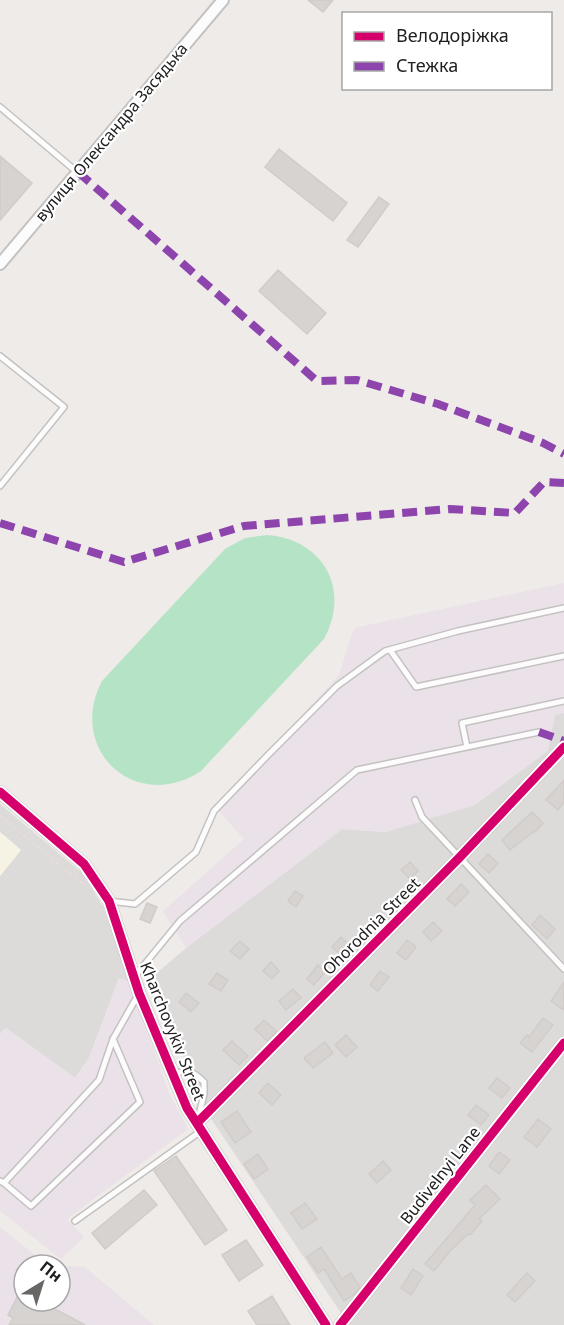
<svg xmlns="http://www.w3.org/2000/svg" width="564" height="1325" font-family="'Noto Sans',sans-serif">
<rect width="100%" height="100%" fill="#eeebe8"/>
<path fill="#dddbda" d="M564,713v612h-215l-139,-208 -60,-138 36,-31 156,-119 44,3 169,-118z
M0,804l81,68 22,35 27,75 -11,-4 -30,80 -14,20 -69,-50 -6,6v-158l21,-26 -21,-18z"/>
<path fill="#ebe1e9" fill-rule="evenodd" d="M564,583v130l-9,2 -7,36 -73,54 -89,27 -44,-3 -156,119 -23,-37 81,-72 -28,-31 123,-133 15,-47z
M119,978l11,4 39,111 19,36 -121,90 17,18 -23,22 -61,-48v-177l6,-6 69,50 14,-20z
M0,1227l35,28 28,11 22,1 69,58h-154zM24,1265h36v36h-36z"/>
<path fill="#f7f3e4" d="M0,832l21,18 -21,26z"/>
<path fill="#b4e4c5" d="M267,535c56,4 84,54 57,104l-123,132c-65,43 -135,-21 -99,-90l123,-132 20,-11z"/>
<path fill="#d6d3d1" stroke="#d1ccc9" stroke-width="1.5" d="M308,0h25l-10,12z
M279,149l68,54 -14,18 -68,-54z
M0,156l32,27 -32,37z
M379,197l10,7 -31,43 -11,-7z
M278,270l48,43 -19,21 -48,-43z
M564,780v22l-6,8 -12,-10z
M532,812l11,11 -9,10 -1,-1 -23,18 -8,-10z
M488,854l10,9 -9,10 -10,-9z
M410,862l8,9 -8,8 -9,-9z
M461,884l8,8 -14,14 -8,-7z
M295,891l8,5 -7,11 -8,-6z
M147,903l10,4 -7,16 -10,-4z
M540,915l15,14 -8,10 -15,-14z
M433,922l9,9 -11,10 -8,-9z
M341,937l7,6 -9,10 -7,-6z
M407,940l9,7 -10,13 -9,-7z
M240,941l9,8 -9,10 -10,-8z
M271,962l8,9 -7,8 -9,-8z
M318,965l7,7 -11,13 -7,-6z
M380,971l9,6 -11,14 -8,-6z
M217,973l11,7 -7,11 -12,-7z
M564,982v28l-13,-9z
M293,989l8,9 -15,12 -7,-9z
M186,993l13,10 -8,9 -12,-10z
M543,1018l10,7 -21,27 -12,-9 7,-8 2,2z
M264,1020l13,12 -10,9 -12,-12z
M346,1035l11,12 -11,10 -11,-12z
M232,1041l16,15 -9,9 -16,-15z
M325,1042l8,11 -20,15 -9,-10z
M497,1078l13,10 -8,10 -13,-10z
M268,1083l13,12 -9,10 -13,-12z
M476,1105l13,10 -8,10 -13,-10z
M237,1111l14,21 -16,11 -14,-21z
M538,1119l13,10 -14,18 -13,-10z
M499,1152l11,8 -11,14 -10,-8z
M258,1154l10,15 -14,10 -10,-15z
M176,1156l51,74 -22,15 -51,-74z
M383,1161l8,9 -14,13 -8,-9z
M486,1185l14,14 -21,20 3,2 -12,14 -2,-1 -18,17 -16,20 -9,-7 50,-59 -5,-5z
M144,1190l13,15 -52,44 -13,-16z
M305,1203l12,16 -15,10 -11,-16z
M246,1240l17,25 -24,16 -17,-26z
M321,1247l21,32 9,-6 9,14 -5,7 -11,7 -20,-32 -6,4 -11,-16z
M413,1269l10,7 -12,19 -10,-7z
M527,1273l8,8 -20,21 -8,-7z
M24,1284v17h16l45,24h-76l4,-7 -5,-3z
M272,1296l18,29h-33l-9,-14z"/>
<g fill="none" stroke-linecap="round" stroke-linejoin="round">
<defs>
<path id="service" d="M0,107l77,65
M0,356l64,51 -64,79
M390,650l26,37 148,-31
M467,747l-5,-24 102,-22
M415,800l7,17 142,152
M109,901l26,3 61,-52 18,-41 55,-57 68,-68 48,-35 73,-20 106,-23
M135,976l45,-55 177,-151 182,-38
M173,1074c14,-5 20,-3 31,8v12l-6,25
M0,1181l4,2 95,-103 14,-41 25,-44
M4,1183l27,23 109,-104 -27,-63
M75,1221l126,-90"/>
<path id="minor" d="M0,264l223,-264
M0,792l84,72 25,37 30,92 48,115 139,217
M197,1123l262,-265 105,-111
M340,1325l224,-282"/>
</defs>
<use href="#service" stroke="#c4c2c1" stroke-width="8"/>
<use href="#minor" stroke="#c4c2c1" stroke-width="14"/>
<path stroke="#ebdadb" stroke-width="2" stroke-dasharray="3 3" stroke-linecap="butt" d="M0,816l84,69"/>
<use href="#service" stroke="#fcfcfc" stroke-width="5"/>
<use href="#minor" stroke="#fcfcfc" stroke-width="10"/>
<path stroke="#8e44ad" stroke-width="8" stroke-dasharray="15 8" stroke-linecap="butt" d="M78,172l239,209 40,-1 81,24 105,39 21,11
M0,523l124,39 120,-36 206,-17 65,4 29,-31 20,1
M539,732l25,9"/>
<defs>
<path id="cycleway" d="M0,792l84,72 25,37 30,92 48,115 139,217
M197,1123l262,-265 105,-111
M340,1325l224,-282"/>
</defs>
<use href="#cycleway" stroke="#fff" stroke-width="13"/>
<use href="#cycleway" stroke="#d6006c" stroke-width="9"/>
</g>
<g text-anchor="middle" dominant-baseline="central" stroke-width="4.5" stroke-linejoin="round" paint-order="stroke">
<g font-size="16" fill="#202020" stroke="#fff">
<text transform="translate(111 132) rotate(-50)">вулиця Олександра Засядька</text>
<text transform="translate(371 926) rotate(-45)">Ohorodnia Street</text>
<text transform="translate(173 1031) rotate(68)">Kharchovykiv Street</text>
<text transform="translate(440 1175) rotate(-52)">Budivelnyi Lane</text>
</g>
</g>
<rect x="342" y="12" width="210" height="78" fill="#ffffff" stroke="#a6a6a6" stroke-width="1.5"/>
<rect x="354" y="32" width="30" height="9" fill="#d6006c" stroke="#a6a6a6" stroke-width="1.5"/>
<text x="396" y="42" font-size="18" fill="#202020">Велодоріжка</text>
<rect x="354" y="62" width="30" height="9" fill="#8e44ad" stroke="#a6a6a6" stroke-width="1.5"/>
<text x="396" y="72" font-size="18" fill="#202020">Стежка</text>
<g transform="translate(42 1283) rotate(38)"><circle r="28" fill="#ffffff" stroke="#a6a6a6" stroke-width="1.5"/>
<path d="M0-4.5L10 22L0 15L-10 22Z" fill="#686766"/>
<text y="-9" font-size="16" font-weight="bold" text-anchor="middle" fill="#202020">Пн</text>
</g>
</svg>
